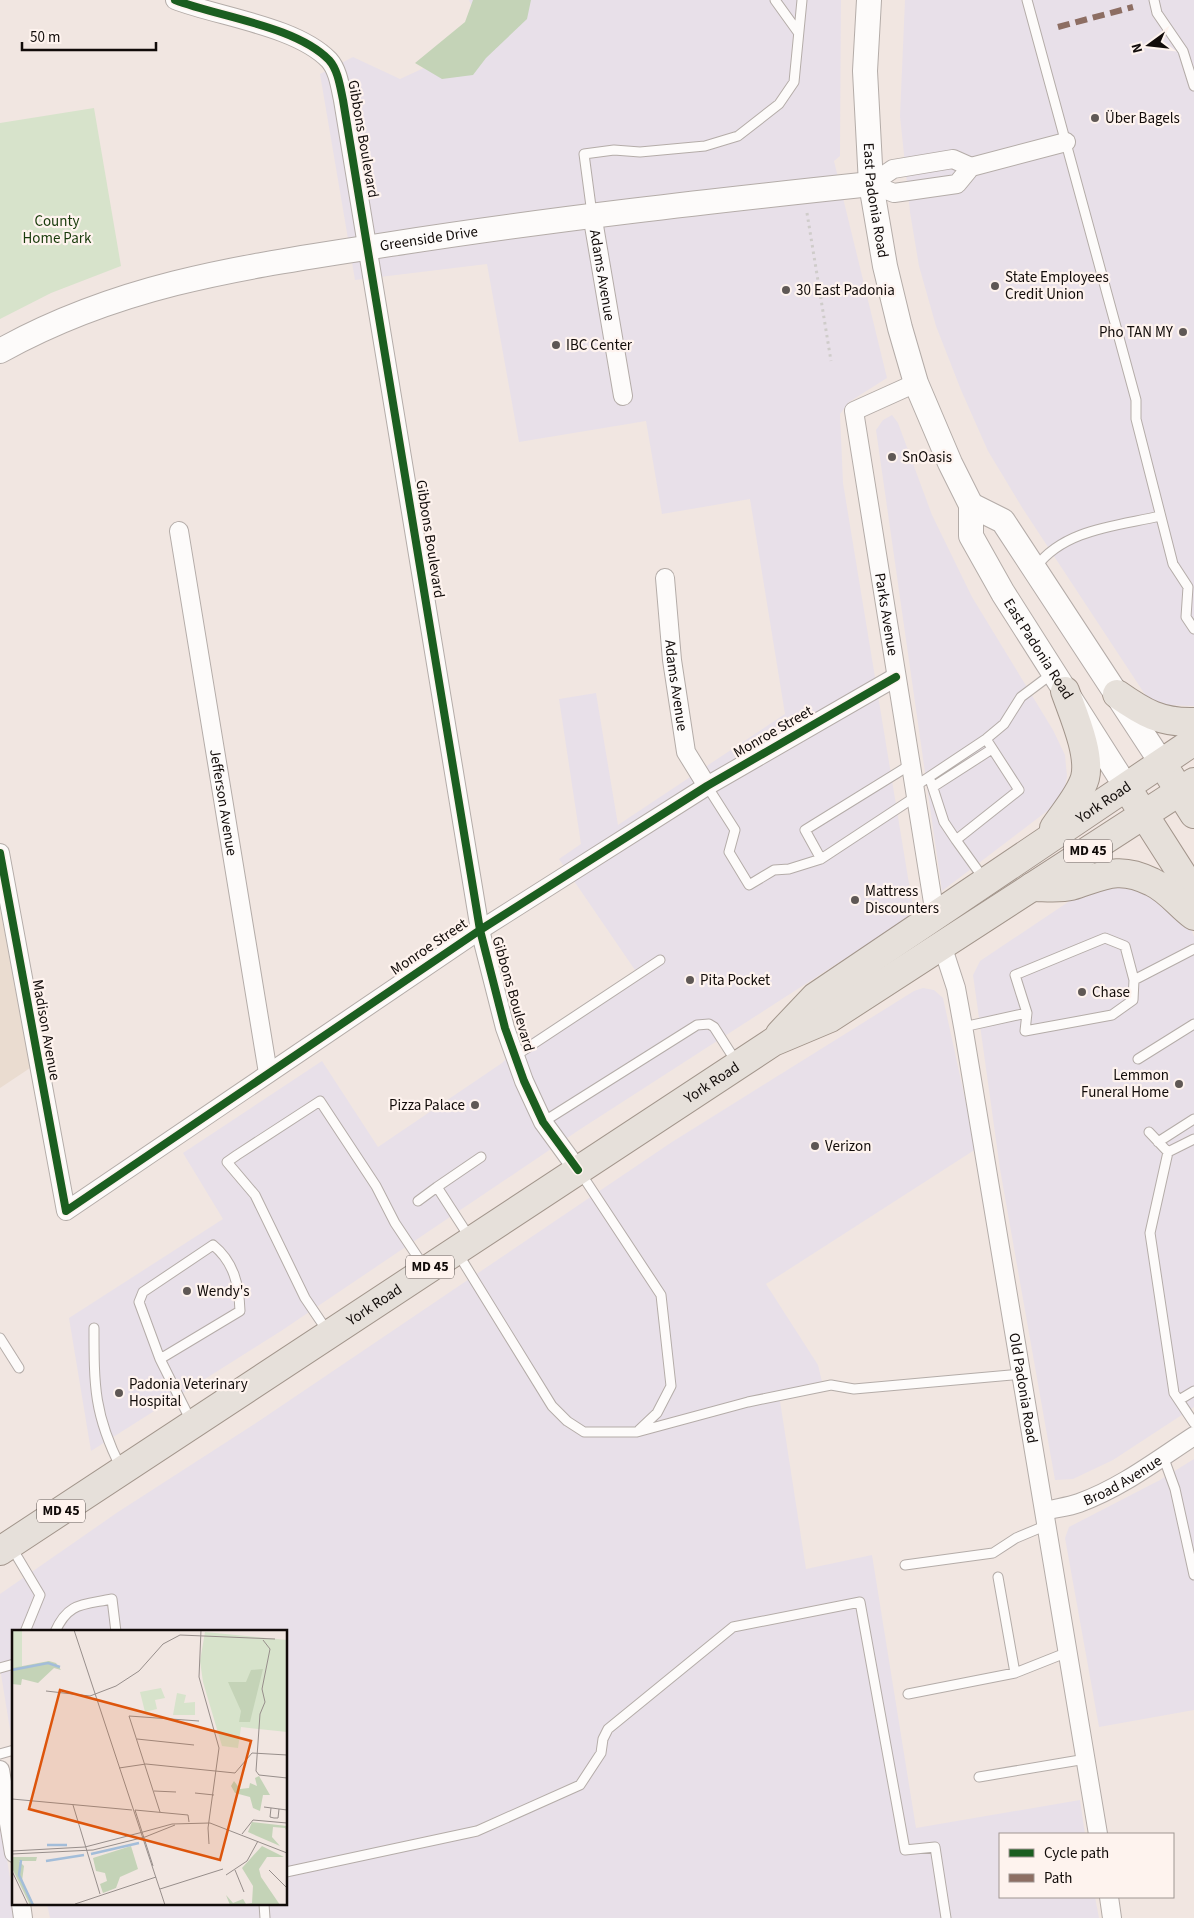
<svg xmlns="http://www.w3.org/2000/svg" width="1194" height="1918" font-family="'Source Sans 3',sans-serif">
<rect width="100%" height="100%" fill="#f1e6e1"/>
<path fill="#e8e0e9" d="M469,0h372l-1,156 -6,5 53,217 -38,24 -9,12 3,69 71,431 -335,216 -298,201 -190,120 -22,-133 154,-99 -40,-66 139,-92 56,86 124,-84 20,-19 115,-71 -78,-114 22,-15 -22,-145 37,-6 22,132 167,-111 -35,-215 -88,15 -16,-93 -127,21 -32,-178 -132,16 -35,-206 33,-17 47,22 52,-24 33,-19z
M905,0h289v706l-30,-1 -18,-9 -123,-187 -35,-58 -27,-61 -25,-64 -17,-60 -9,-54 -10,-96z
M892,415l6,8 34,92 40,82 81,133 12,25 2,21 -3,16 -9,13 -113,86 -66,-461 7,-10z
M1092,886h26l25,5 49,40 2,6v470l-81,53 -40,19 -18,1 -55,-311 -27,-194 7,-14z
M923,988l11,2 9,8 33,151 -210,135 52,81 6,25 -44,11 26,168 66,-14 44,273 164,-28 5,34h-85v63h95l4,21h-1049l-3,-14h239v-272h-272v122l-14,-86v-74l118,-82 144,-93 410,-277 242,-151z
M1194,1459v251l-95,17 -34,-189 4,-11 91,-47z
M0,1814l14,90 3,14h-17z"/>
<path fill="#eadcd0" d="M0,908l30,160 -30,20z"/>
<path fill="#d7e3cb" d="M94,108l27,158 -70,27 -51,26v-196z"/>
<path fill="#c4d3b7" d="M473,0h58l-4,19 -41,39 -13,17 -31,4 -27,-16 50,-41z"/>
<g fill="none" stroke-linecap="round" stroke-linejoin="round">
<defs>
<path id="lane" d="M775,0l23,32
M1027,0l109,400v19l37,145 15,23 -2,30 8,12
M1154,0l3,13 26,38 11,35
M592,214l-8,-60 30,-4 26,2 65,-6 33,-10 41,-32 15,-22 8,-82
M1036,567c28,-38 81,-41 124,-51
M910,765l-105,65 16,29 94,-62
M931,782l13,40 12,18
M707,786l28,44 -6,22 20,33 25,-15 15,-1 32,-10
M914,787l72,-48 18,-15 17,-27 32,-24
M933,787l59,-38
M984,879l-28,-39 63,-50 -33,-51
M1105,938l20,8 9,34 -1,20 -21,15 -87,16 2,-18 -12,-38z
M1134,980l60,-31
M963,1027l64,-14
M515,1056l145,-96
M1138,1059l56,-35
M543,1122l154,-97 12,-1 5,3 23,36
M1149,1132l19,20 -18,81 24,160 20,30
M1158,1142l36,-23
M1168,1152l26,-13
M580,1172l81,123 10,91 -14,27 -18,17
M418,1201l19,-14
M470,1238l-33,-51 44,-30
M457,1252l95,154 15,15 17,11h53l111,-30 83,-17 23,4 168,-15
M94,1328c0,58 0,87 27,140
M328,1332l-23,-34 -50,-103 -28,-33 10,-7 83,-54 56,85 19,37 30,45
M0,1338l19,30
M160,1359l80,-48c-1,-26 -6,-49 -27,-66l-70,47 -4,10 21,57 31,62
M1179,1400l15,-9
M1163,1456l12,33 19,86
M12,1548l28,47 -15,37
M905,1565l88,-12 23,-15 31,-13
M998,1577l17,96
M55,1632c13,-30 28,-27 57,-33l4,33
M0,1668l14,-4
M908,1694l107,-21 53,-21
M0,1754l14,-4
M979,1777l107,-18
M286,1872l191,-41 103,-46 21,-32 2,-14 5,-10 125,-102 127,-25 45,248 30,-3 11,71
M264,1904l1,14"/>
<g id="street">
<path d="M175,0c44,17 121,26 154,60 9,10 11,26 14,40l137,830 25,98 19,53 19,41 35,48"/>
<path d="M871,184l23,9 63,-9 14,-17 95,-25"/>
<path d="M871,184l22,-15 60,-10 18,8"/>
<path id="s1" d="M592,214l31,182"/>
<path id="s2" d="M916,383l-62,28 81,504"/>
<path id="s3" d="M179,531l89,542"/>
<path id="s4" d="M665,578l7,82 14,92 21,34"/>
<path d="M0,853l66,358 414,-281 227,-144 189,-109"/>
<path id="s5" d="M942,945l14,43 8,44 134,802"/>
<path id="s6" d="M1045,1511c11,-3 23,-4 34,-8 42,-15 78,-43 115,-67"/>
<path d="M0,1770l14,83"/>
<path d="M1109,1897l3,21"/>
<path d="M21,1904l2,14"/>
</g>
<g id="secondary">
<path id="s7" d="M869,0l-4,71 6,113 14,82 15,62 16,55 34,80 21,42v31l32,57 122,192"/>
<path id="s8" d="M0,351c126,-70 252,-85 391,-107 160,-25 320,-43 480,-60"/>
<path d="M971,505l32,16 158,241"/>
</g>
<g id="primary">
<path d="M1117,694c27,19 44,29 77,28"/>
<path d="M1170,776l24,38"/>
<path d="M1134,799l60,94"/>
<path d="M1054,828c10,-15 26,-33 31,-50 6,-24 -12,-64 -20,-87"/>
<path d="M1032,887c12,0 27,2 39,-1 32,-10 47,-21 81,-4 17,8 27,23 42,34"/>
<path id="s9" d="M780,1034l35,-37 379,-256"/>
<path id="s10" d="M0,1551l773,-509 57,-24 364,-236"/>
</g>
</defs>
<use href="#lane" stroke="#b4aca8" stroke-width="11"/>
<use href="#street" stroke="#b4aca8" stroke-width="20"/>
<use href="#secondary" stroke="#b4aca8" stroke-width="26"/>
<use href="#primary" stroke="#a2958b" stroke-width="30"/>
<path stroke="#cfccca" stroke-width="3" stroke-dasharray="2.5 4" stroke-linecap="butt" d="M807,213l24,148"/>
<use href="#lane" stroke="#fdfbfa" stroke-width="9"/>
<use href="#street" stroke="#fdfbfa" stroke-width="18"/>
<use href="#secondary" stroke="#fdfbfa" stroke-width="24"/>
<use href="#primary" stroke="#e6e0da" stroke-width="28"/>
<path stroke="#8d6e63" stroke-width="6" stroke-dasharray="12 6" stroke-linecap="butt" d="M1058,27l75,-20"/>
<defs>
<path id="cycleway" d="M175,0c44,17 121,26 154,60 9,10 11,26 14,40l137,830 25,98 19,53 19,41 35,48
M0,853l66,358 414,-281 227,-144 189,-109"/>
</defs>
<use href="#cycleway" stroke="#fef3ee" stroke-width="11"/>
<use href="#cycleway" stroke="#1b5e20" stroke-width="8"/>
</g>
<g fill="#5f5855" stroke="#fef3ee" stroke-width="2">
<circle cx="1095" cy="118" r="5"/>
<circle cx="995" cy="286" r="5"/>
<circle cx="786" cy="290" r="5"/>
<circle cx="1183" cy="332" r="5"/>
<circle cx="556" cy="345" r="5"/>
<circle cx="892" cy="457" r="5"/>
<circle cx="855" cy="900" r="5"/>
<circle cx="690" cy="980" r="5"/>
<circle cx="1082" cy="992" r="5"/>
<circle cx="1179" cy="1084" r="5"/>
<circle cx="475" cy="1105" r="5"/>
<circle cx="815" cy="1146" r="5"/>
<circle cx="187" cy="1291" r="5"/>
<circle cx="119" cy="1393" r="5"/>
</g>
<g text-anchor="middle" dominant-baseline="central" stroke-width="4.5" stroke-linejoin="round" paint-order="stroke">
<g fill="#fef3ee" stroke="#58514e" stroke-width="1">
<rect x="1064" y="839.5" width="48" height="23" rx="4"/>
<rect x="406" y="1255.5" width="48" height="23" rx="4"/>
<rect x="37" y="1499.5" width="48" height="23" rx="4"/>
</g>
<g font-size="14" font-weight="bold" fill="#110b09">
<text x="1088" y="851">MD 45</text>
<text x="430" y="1267">MD 45</text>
<text x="61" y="1511">MD 45</text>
</g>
<g font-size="15" fill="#110b09" stroke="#fef3ee" text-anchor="start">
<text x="1105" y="118">Über Bagels</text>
<text x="1005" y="277">State Employees<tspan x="1005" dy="17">Credit Union</tspan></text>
<text x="796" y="290">30 East Padonia</text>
<text x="1173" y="332" text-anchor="end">Pho TAN MY</text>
<text x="566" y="345">IBC Center</text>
<text x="902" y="457">SnOasis</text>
<text x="865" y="891">Mattress<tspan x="865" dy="17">Discounters</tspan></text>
<text x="700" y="980">Pita Pocket</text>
<text x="1092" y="992">Chase</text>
<text x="1169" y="1075" text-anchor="end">Lemmon<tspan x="1169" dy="17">Funeral Home</tspan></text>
<text x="465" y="1105" text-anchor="end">Pizza Palace</text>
<text x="825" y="1146">Verizon</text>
<text x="197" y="1291">Wendy's</text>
<text x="129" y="1384">Padonia Veterinary<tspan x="129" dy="17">Hospital</tspan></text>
</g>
<g font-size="15" fill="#110b09" stroke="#fef3ee">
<text transform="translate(363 139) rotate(80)">Gibbons Boulevard</text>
<text stroke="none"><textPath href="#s7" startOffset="201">East Padonia Road</textPath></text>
<text stroke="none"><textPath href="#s8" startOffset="446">Greenside Drive</textPath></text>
<text stroke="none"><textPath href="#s1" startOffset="62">Adams Avenue</textPath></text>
<text transform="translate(430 539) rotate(81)">Gibbons Boulevard</text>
<text stroke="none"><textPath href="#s2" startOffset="274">Parks Avenue</textPath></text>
<text stroke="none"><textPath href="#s7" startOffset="685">East Padonia Road</textPath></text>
<text stroke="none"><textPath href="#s4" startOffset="108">Adams Avenue</textPath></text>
<text transform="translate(773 732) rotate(-30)">Monroe Street</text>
<text stroke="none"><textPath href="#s9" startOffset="399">York Road</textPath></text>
<text stroke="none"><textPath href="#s3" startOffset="275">Jefferson Avenue</textPath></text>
<text transform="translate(429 947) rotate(-34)">Monroe Street</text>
<text transform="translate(513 994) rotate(74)">Gibbons Boulevard</text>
<text transform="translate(46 1030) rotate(80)">Madison Avenue</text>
<text stroke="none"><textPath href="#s10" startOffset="852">York Road</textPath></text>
<text stroke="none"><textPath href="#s10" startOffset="448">York Road</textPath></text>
<text stroke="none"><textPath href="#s5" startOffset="451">Old Padonia Road</textPath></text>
<text stroke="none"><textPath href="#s6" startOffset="84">Broad Avenue</textPath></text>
</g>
<g font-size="15" fill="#183b0b" stroke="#fef3ee">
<text x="57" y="221">County<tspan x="57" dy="17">Home Park</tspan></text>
</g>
</g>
<g transform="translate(12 1630)">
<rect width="275" height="275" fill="#f1e6e1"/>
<path d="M0,0h10v36l-10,4zM193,2l82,8v92l-46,-5 -3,21 -16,-2 -19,-64 -3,-21zM149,58l4,10 -10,2 2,9 -12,3 -5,-20zM165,63l9,2 -2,8 11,-1v13h-22z" fill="#d7e3cb"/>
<path d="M37,31l7,2 5,7 -7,-2 -16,15 -16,-4 -1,6 -9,-1v-16zM251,39l-13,53h-11l2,-11 -13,-29h18l5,-12zM247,146l11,19h-7l-3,16 -7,-3 -3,-11 -15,-4 -4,-7 3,-5 6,8 9,-1 1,-5 7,3 -2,-8zM240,192l35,4v6l-2,-4 -12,-1 -1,10 8,9 -32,-14zM119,216l7,23 -18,8 -4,11 -13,5 -3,-9 7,-3 -2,-8 -9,-2 -3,-13zM250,216l22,11h-17l-8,12 2,8 19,28h-50l-4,-10 7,8 10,-4 3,5 6,-1 1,-17 -11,-18zM0,227h25l-1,4h-17l5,5 -2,15 12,24h-4l-18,-37z" fill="#c4d3b7"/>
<path fill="none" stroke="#a3bdd9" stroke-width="2.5" d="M0,40l36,-7 12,4M35,215h20M79,224l48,-11M9,230l-2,15 14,30M34,231l38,-6"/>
<path fill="none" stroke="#978e8b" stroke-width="1" d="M62,0l91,275M189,0l-2,47 20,71 -11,80 1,16M251,10l7,9 -8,40 3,13 -5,12 -4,57 3,4 28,3M34,61l44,5 26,-10 23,-15 24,-27 17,-9 95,4M125,109l57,6M107,138l27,-4 89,9 17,-20 35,2M142,161l22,1M183,163l19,2M0,169l120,11M61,175l27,89M252,177l23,3M259,178l-1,9 4,1h4l1,-9M123,180l53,5 1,7M123,180l18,56M148,182l-31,-96 70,5M131,202l29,-8 38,-1 77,30M230,204l11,-14 34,3M133,207l30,-12M0,221l73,-4 58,-15M0,224l81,-4 52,-13M223,240l9,22M257,240l18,18M0,241l16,34M214,245l21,-14 11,-20M148,259l63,-20M63,274l81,-27"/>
<path fill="#dd550c" fill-opacity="0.15" stroke="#dd550c" stroke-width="2.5" d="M48,60l191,51 -31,119 -191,-51z"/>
<rect width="275" height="275" fill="none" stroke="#110b09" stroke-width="2.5"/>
</g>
<rect x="999" y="1833" width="175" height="65" fill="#fef3ee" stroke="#9f9692"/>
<rect x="1009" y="1849" width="25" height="8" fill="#1b5e20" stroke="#9f9692"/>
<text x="1044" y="1858" font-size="15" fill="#110b09">Cycle path</text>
<rect x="1009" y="1874" width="25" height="8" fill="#8d6e63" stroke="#9f9692"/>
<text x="1044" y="1883" font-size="15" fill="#110b09">Path</text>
<g transform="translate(1149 45) rotate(255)" stroke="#fef3ee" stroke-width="4" paint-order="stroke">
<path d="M0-4L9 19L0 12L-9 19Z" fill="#110b09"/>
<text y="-8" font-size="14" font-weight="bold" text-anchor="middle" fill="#110b09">N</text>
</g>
<path d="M22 42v8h134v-8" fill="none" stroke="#110b09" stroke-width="2.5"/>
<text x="30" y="42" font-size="15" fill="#110b09" stroke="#fef3ee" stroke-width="4" paint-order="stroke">50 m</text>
</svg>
